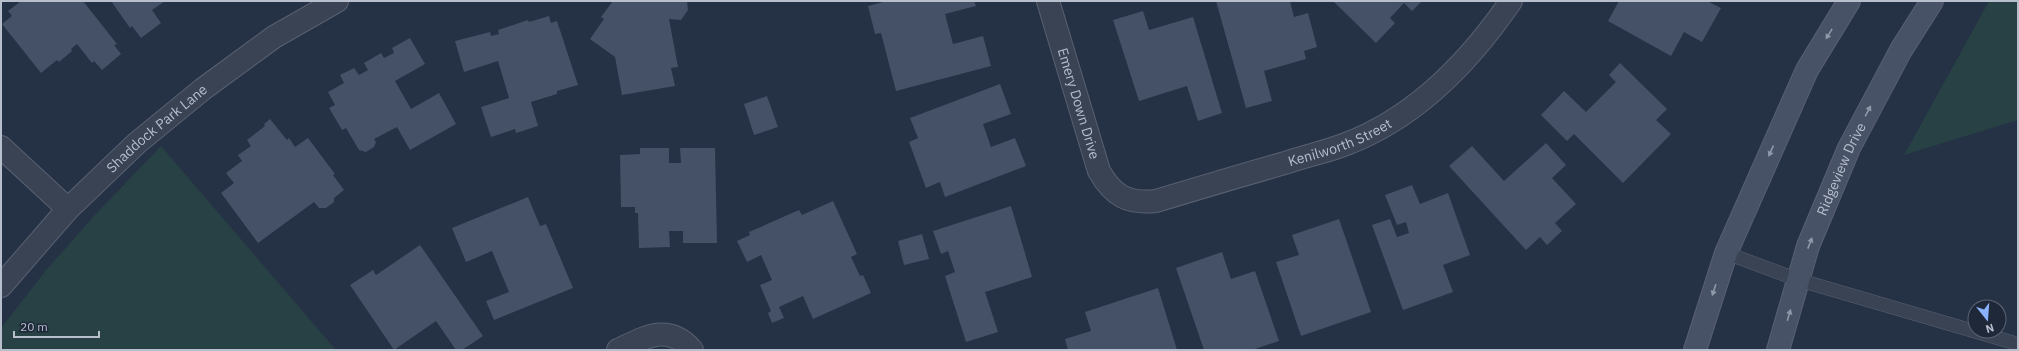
<svg xmlns="http://www.w3.org/2000/svg" width="2019" height="351" font-family="'IBM Plex Sans',sans-serif">
<rect width="100%" height="100%" fill="#253145"/>
<path fill="#274145" d="M1989,1h29v119l-114,35z
M161,146l175,204h-335v-22l46,-59 47,-53z"/>
<path fill="#445167" d="M21,1h62l34,43 -3,1 7,9 -19,16 -8,-9 -2,2 -15,-19 -6,5 1,2 -13,11 -2,-2 -16,13 -39,-49 10,-8 -4,-5z
M111,1h54l-13,9 9,13 -20,15 -9,-12 -2,2z
M613,1h74l1,9 -7,10 -12,-1 9,48 -7,1 4,18 -53,9 -7,-38 -25,-18 14,-20 -3,-2z
M887,1h87l2,5 -31,8 8,30 30,-8 8,30 -95,25 -15,-58 -6,1 -7,-28z
M1216,1h74l4,16 14,-4 9,34 -13,4 2,8 -42,12 8,30 -26,7z
M1333,1h89l-10,10 -8,-8 -14,15 5,5 -19,20z
M1619,1h88l14,7 -19,34 -18,-10 -13,24 -63,-35z
M1143,11l6,19 44,-13 29,96 -24,8 -11,-35 -48,15 -26,-81z
M549,16l2,7 6,-2 21,64 -21,6v3l-26,8 7,24 -22,7 -1,-4 -24,8 -10,-30 28,-9 -11,-37 -34,11 -9,-31 35,-9 1,4 8,-2 -1,-4 30,-10 1,2z
M410,38l15,26 -30,17 16,28 28,-16 17,31 -46,26 -13,-23 -23,12 2,3 -2,5 -8,5 -7,-2 -13,-22 -4,2 -13,-22 6,-3 -7,-13 16,-9 -4,-8 14,-7 5,7 9,-5 -4,-7 17,-10 3,5 10,-5 -2,-5z
M1620,63l47,46 -11,11 15,14 -48,49 -49,-49 -7,7 -26,-26 23,-24 22,21 30,-30 -7,-7z
M1000,84l11,30 -28,10 8,23 24,-9 11,28 -81,31 -5,-15 -14,6 -17,-46 9,-4 -8,-20z
M767,96l11,31 -24,8 -10,-31z
M270,119l17,21 2,-2 6,9 13,-9 27,36 -2,1 11,15 -10,8v4l-8,6h-7l-5,-6 -56,41 -37,-50 13,-10 -8,-10 16,-12 -4,-6 13,-9 -4,-6 18,-14 -1,-2z
M1546,143l20,22 -14,13 24,26 -21,19 7,8 -15,14 -7,-8 -14,13 -77,-84 23,-20 32,35z
M640,148h29v15h12l-1,-15h35l2,95h-34v-12h-14l1,16 -31,1 -1,-35h-3v-6h-14l-1,-52 20,-1z
M1412,185l8,19 28,-11 22,62 -27,10 10,27 -50,18 -31,-85 18,-6 7,18 12,-4 -3,-11 -9,3 -12,-30z
M528,197l12,29 6,-2 27,64 -79,32 -8,-19 23,-9 -17,-41 -26,11 -14,-34z
M833,201l24,53 -6,3 9,19 3,-1 8,18 -58,26 -10,-23 -24,11 5,11 -12,5 -4,-10 3,-2 -11,-26 12,-5 -11,-25 -14,7 -10,-21 13,-6 -1,-3 50,-22 3,5z
M1011,206l21,71 -47,15 13,40 -32,10 -21,-66 10,-4 -7,-21 -7,3 -8,-23z
M1339,219l32,93 -70,24 -25,-74 23,-7 -7,-20z
M922,234l7,25 -25,6 -6,-24z
M420,245l63,91 -21,14h-6l-20,-29 -42,29 -44,-65 23,-15 3,5z
M1222,252l9,27 24,-8 24,70 -27,9h-48l-28,-82z
M1158,288l19,62h-109l-3,-11 26,-8 -6,-19z"/>
<g fill="none" stroke-linecap="round" stroke-linejoin="round">
<defs>
<path id="lane" d="M1726,253l73,27 219,64"/>
<g id="street">
<path id="s1" d="M1048,1l51,170c14,25 29,33 57,30 43,-13 86,-26 129,-38 20,-7 41,-11 61,-19 69,-26 124,-83 165,-143"/>
<path d="M1,147l67,62"/>
<path id="s2" d="M1,286l67,-77 69,-66 66,-54 71,-52 63,-36"/>
<path d="M618,350c26,-12 50,-28 74,0"/>
</g>
<g id="secondary">
<path d="M1695,350l31,-97 81,-183 42,-69"/>
<path id="s3" d="M1778,350l30,-104 41,-98 52,-98 31,-49"/>
</g>
</defs>
<use href="#lane" stroke="#586171" stroke-width="14"/>
<use href="#street" stroke="#586171" stroke-width="24"/>
<use href="#secondary" stroke="#586171" stroke-width="24"/>
<use href="#lane" stroke="#3a4354" stroke-width="13"/>
<use href="#street" stroke="#3a4354" stroke-width="22"/>
<use href="#secondary" stroke="#475267" stroke-width="22"/>
</g>
<defs><path id="oneway-solid" d="M-6-.8H1V-3.2L6.5 0L1 3.2V.8H-6Z"/></defs>
<g fill="#9099a9">
<use href="#oneway-solid" transform="translate(1829 34) rotate(121)"/>
<use href="#oneway-solid" transform="translate(1868 111) rotate(-62)"/>
<use href="#oneway-solid" transform="translate(1771 151) rotate(114)"/>
<use href="#oneway-solid" transform="translate(1810 243) rotate(-69)"/>
<use href="#oneway-solid" transform="translate(1714 290) rotate(108)"/>
<use href="#oneway-solid" transform="translate(1789 315) rotate(-74)"/>
</g>
<g text-anchor="middle" dominant-baseline="central" stroke-width="3.5" stroke-linejoin="round" paint-order="stroke">
<g font-size="14" fill="#b7bfcd" stroke="#1e2839">
<text stroke="none"><textPath href="#s1" startOffset="107">Emery Down Drive</textPath></text>
<text stroke="none"><textPath href="#s2" startOffset="222">Shaddock Park Lane</textPath></text>
<text stroke="none"><textPath href="#s1" startOffset="440">Kenilworth Street</textPath></text>
<text stroke="none"><textPath href="#s3" startOffset="192">Ridgeview Drive</textPath></text>
</g>
</g>
<rect width="2019" height="351" fill="none" stroke="#b7bfcd" stroke-width="4"/>
<g transform="translate(1987 319) rotate(163)"><circle r="19" fill="#1e2839" stroke="#5b6474"/>
<path d="M0-3L7 15L0 10L-7 15Z" fill="#8ab2ff"/>
<text y="-6" font-size="11" font-weight="bold" text-anchor="middle" fill="#b7bfcd">N</text>
</g>
<path d="M14 331v6h85v-6" fill="none" stroke="#b7bfcd" stroke-width="2"/>
<text x="20" y="331" font-size="12" fill="#b7bfcd" stroke="#1e2839" stroke-width="3" paint-order="stroke">20 m</text>
</svg>
